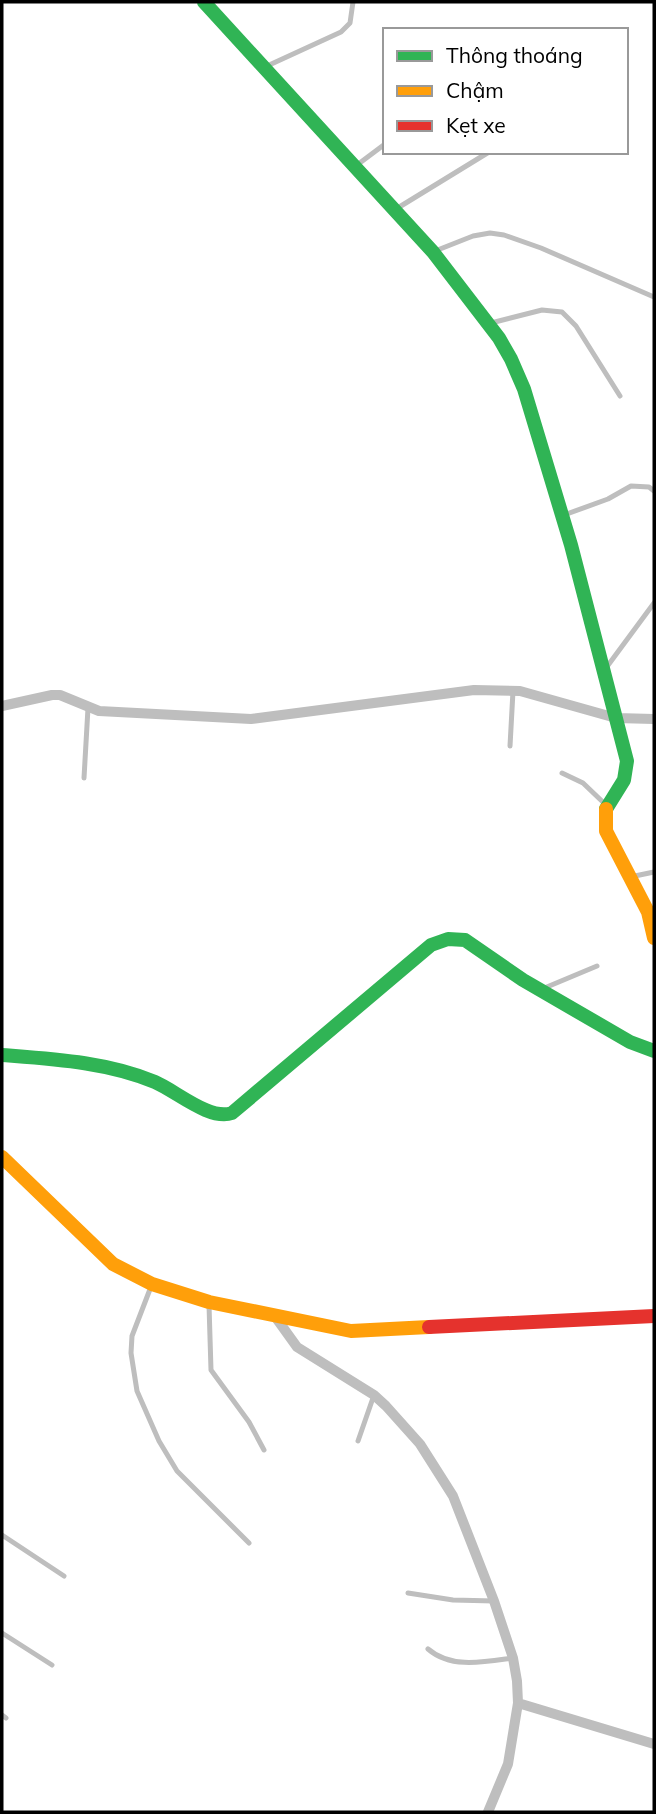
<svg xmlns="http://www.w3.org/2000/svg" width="656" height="1814" font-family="Mulish,sans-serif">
<rect width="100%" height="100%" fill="#fff"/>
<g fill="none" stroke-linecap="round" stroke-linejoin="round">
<path stroke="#bebebe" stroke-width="5" d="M267,66l74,-34 9,-9 3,-21
M357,165l28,-21
M396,209l93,-57
M435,251l38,-15 17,-3 14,2 37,13 113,49
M491,323l51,-13 20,2 14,14 44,70
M564,515l44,-16 23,-13 18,1 5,4
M606,668l48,-65
M510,746l3,-55
M562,773l21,10 23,22
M84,778l4,-70
M630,877l24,-5
M542,989l55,-23
M152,1284l-20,52 -1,17 6,38 22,50 18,30 72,72
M209,1305l2,65 38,52 15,28
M358,1441l16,-46
M2,1535l62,41
M408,1593l45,7 41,1
M2,1633l50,32
M428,1649c23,20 56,13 85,9
M2,1715l4,3"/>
<path stroke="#bebebe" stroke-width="10" d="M2,706l50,-11h8l39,16 152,8 223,-29 46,1 96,27 38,1
M274,1315l23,32 77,48 12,11 34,38 33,52 41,105 19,57 4,23 1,22 -10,61 -20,48
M518,1703l136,41"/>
<path stroke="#30b455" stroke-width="14" d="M204,2l229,250 66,86 12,21 13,30 47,156 56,216 -3,19 -18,29
M2,1055c51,4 105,7 153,27 21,9 55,39 77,31l199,-168 17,-6 17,1 58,40 107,62 24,9"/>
<path stroke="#ff9f0a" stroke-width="14" d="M606,809v22l42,81 6,26
M2,1157l111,107 39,20 57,18 142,29 78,-4"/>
<path stroke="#e5322d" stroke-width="14" d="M429,1327l225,-11"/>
</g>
<rect width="656" height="1814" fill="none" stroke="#000000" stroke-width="7"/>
<rect x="383" y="28" width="245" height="126" fill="#ffffff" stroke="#999999" stroke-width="2"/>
<rect x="397" y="51" width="35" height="10" fill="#30b455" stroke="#999999" stroke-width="2"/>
<text x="446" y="63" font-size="21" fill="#000000">Thông thoáng</text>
<rect x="397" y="86" width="35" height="10" fill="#ff9f0a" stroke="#999999" stroke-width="2"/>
<text x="446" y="98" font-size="21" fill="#000000">Chậm</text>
<rect x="397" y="121" width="35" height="10" fill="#e5322d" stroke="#999999" stroke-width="2"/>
<text x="446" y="133" font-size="21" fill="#000000">Kẹt xe</text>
</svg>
